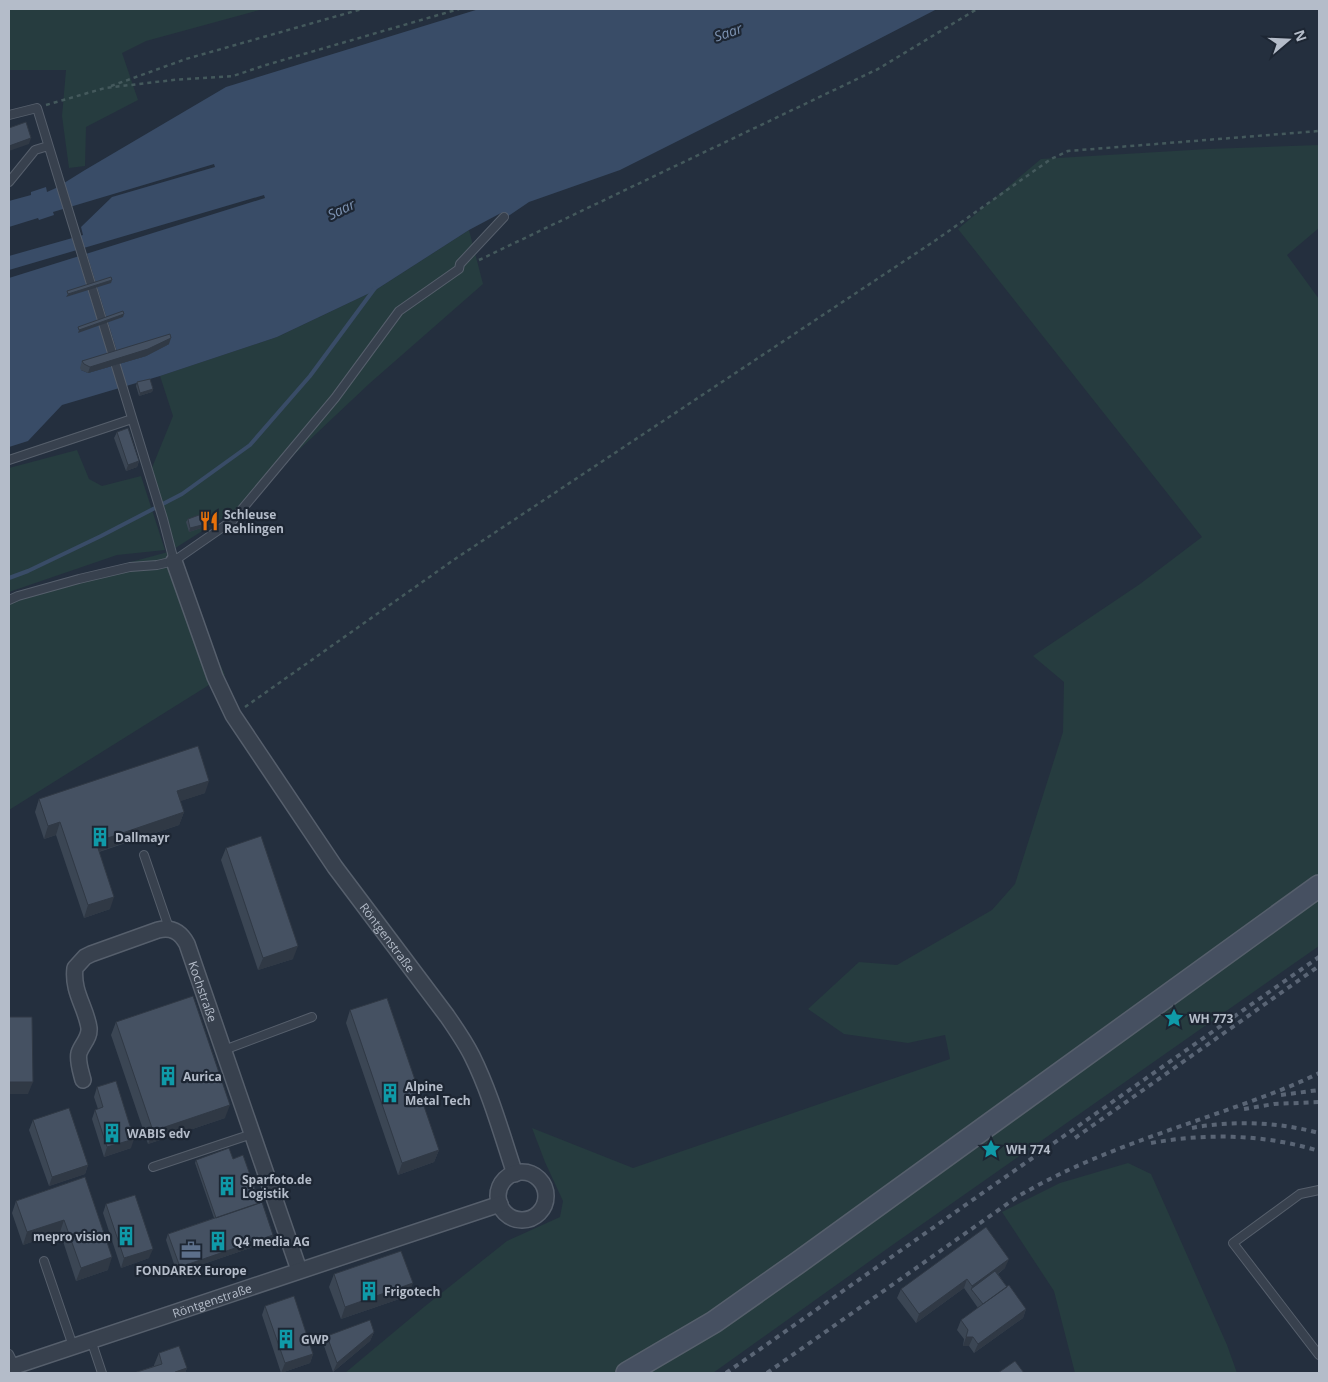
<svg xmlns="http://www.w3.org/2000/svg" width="1328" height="1382" font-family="'Open Sans',sans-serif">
<rect width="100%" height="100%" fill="#242f3e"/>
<path fill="#263c3f" d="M9,9h254l-117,32 -24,12 16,47 -52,27 -1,39 -16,2 -7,-52 4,-46h-57z
M1319,145v83l-32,27 32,44v647l-428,300 -178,127h-368l79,-66 83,-66 53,-24 3,-16 -18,-39 -13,-34 101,40 317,-109 -5,-24 -37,8 -64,-9 -36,-25 51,-47 38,3 95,-55 23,-26 48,-152 1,-50 -31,-26 107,-72 62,-47 -244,-308 83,-70 167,-10z
M469,230l14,54 -113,99 -136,128 -65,41 56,123 -216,135v-212l11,-6 148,-40 -21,-72 26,-64 -13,-40 117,-39 97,-46z
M77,450l12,29 13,7 39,-10 24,74 -48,5 -108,37v-124z
M1128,1163l23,11 76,171 10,28h-162l-21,-82 -52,-79 58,-29z"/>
<path fill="#394c67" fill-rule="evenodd" d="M479,9h458l-122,63 -195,98 -91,32 -22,15 -6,-4 -32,17 -95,61 -97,46 -117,39 -98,29 -34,36 -19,6v-169l256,-80 -1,-3 -255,75v-14l74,-21 -2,-8 31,-30 103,-30 -1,-3 -161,48 1,3 -15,5 -1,-2 -29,9v-26l22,-6v-3l15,-5 1,5 9,-4 29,-18 141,-83zM169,344l-23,12 -58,17 -7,-3z"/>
<path fill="#242f3e" d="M86,251l33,107 -9,3 -33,-107z"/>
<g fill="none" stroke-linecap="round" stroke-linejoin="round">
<path stroke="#394c67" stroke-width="4" d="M9,578l19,-7 73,-35 81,-42 68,-49 60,-69 65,-88"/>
<defs>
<path id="service" d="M9,115l28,-7 126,411 11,42
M9,182l26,-32 13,-4
M9,460l123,-41
M9,600l9,-4 61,-17 51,-12 27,-2 17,-4 59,-41 102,-122 64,-87 60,-42 1,-5 44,-47
M144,855l25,73
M224,1050l88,-33
M153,1167l99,-33
M1319,1190l-19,4 -67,49 86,112
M44,1261l29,85
M91,1340l11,33
M9,1354l6,12"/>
<g id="minor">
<path id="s1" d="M174,561l41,116 18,38 102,152 112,149c9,13 18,26 25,40 18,36 30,79 43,118"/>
<path id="s2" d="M83,1080c-2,-8 -6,-19 -4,-27 3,-9 11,-15 10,-25 -3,-21 -17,-36 -14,-60l10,-11 6,-3 67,-24c13,-3 22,1 29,14l112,326"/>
<circle cx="522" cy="1196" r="24"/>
<path id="s3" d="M9,1368l491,-164"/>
</g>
<path id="secondary" d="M627,1373l87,-51 85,-60 520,-376"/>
</defs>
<use href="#service" stroke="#565f6c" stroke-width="10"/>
<use href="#minor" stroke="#565f6c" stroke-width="18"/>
<use href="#secondary" stroke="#565f6c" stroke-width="24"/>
<path stroke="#44595c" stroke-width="2.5" stroke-dasharray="4 4" stroke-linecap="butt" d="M111,86l75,-27 176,-50
M46,105l59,-17 68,-8 60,-4 33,-11 193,-56
M479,260l399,-191 99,-60
M245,707l210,-148 481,-319 115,-81 17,-8 251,-20"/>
<use href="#service" stroke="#38414e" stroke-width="8"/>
<use href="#minor" stroke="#38414e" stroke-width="15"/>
<use href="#secondary" stroke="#465061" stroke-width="21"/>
<path stroke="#5a6575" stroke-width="4" stroke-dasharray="5 5" stroke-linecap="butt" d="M1281,1095l38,-5
M1244,1109l30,-5 45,-2
M1192,1128c41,-8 86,-6 127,5
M1075,1138l244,-172
M1151,1143c56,-10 113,-9 168,8
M726,1373l593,-416
M767,1373l250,-176c69,-41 146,-64 221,-91 28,-10 55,-20 81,-33"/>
</g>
<path fill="#3b4654" d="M169,344l-23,12 -58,17 -7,-3 -1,-2 2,-7z
M137,382l16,7 -1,3 -13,4 -3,-10z
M117,432l22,29 -2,6 -11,4 -12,-33z
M188,519l13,9 -12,4 -3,-10z
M205,793l-25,8 4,11 -5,13 -80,27 11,57 -26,9 -28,-83 -12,4 -9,-27 4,-13z
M226,848l67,111 -35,11 -37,-110z
M350,1010l89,140 -5,12 -36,13 -52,-152z
M116,1022l109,96 -77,26 -37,-109z
M97,1087l34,61 -27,9 -12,-38 3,-9 3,-1 -4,-12z
M33,1120l55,45 -3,9 -36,12 -20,-56z
M233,1159l27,44 13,32 -2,6 -94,32 -11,-33 2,-6 46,-16 -19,-55 1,-3z
M85,1177l23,93 -32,11 -16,-49 -37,13 -11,-32 4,-12z
M106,1204l43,54 -28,10 -18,-55z
M1005,1268l-7,6 9,13 19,22 -3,9 -49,35 -5,-7h-6l1,-7 -7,-9 4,-10 17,-12 -14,-20 -48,35 -19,-25 4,-9z
M334,1274l74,22 -67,23 -12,-32z
M265,1306l48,48 -3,9 -29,10 -19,-58z
M374,1332l-4,9 -37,31 -9,-26 3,-10z
M159,1353l28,15 -2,5h-51l20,-7v-1z"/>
<path fill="#303945" d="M31,138l-2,6 -20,7v-5z
M112,280l-1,3 -45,14 2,-3z
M124,314l-1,3 -45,16 1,-3z
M171,338l-2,6 -23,12 -58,17 2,-6z
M153,389l-1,3 -13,4 1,-3z
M139,461l-2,6 -11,4 2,-6z
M202,525l-1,3 -12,4 1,-4z
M209,781l-4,12 -33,11 5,-13z
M184,812l-5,13 -88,29 5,-12z
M60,822l-4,13 -12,4 4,-13z
M114,897l-4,12 -26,9 4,-13z
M298,946l-5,13 -35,11 5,-12z
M9,1082h24l-5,12h-19z
M230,1105l-5,13 -77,26 5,-13z
M134,1139l-3,9 -27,9 3,-10z
M439,1150l-5,12 -36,13 4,-12z
M88,1165l-3,9 -36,12 3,-9z
M64,1220l-4,12 -37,13 4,-13z
M273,1235l-2,6 -94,32 3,-6z
M153,1249l-4,9 -28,10 3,-10z
M112,1257l-4,13 -32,11 5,-13z
M1009,1259l-4,9 -32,24 -2,-3 1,-3z
M967,1279l-3,9 -48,35 3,-9z
M413,1283l-5,13 -67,23 4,-12z
M1026,1309l-3,9 -49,35 4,-9z
M374,1332l-4,9 -37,31 4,-9z
M966,1337h7l-4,9h-6z
M313,1354l-3,9 -29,10 4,-10z
M187,1368l-2,5h-10v-1z"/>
<path fill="#455162" stroke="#303945" d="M26,122l5,16 -22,8v-18z
M111,277l1,3 -44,14 -1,-3z
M123,311l1,3 -45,16 -1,-3z
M170,334l1,4 -23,11 -58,18 -6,-3 -2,-3z
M150,379l3,10 -13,4 -3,-11z
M128,428l11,33 -11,4 -11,-33z
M199,515l3,10 -12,3 -2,-9z
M198,746l11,35 -32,10 7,21 -88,30 18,55 -26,8 -28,-83 -12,4 -9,-27z
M261,836l37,110 -35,12 -37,-110z
M193,996l37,109 -77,26 -37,-109z
M387,998l52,152 -37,13 -52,-153z
M9,1017h23l1,65h-24z
M116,1081l18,58 -27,8 -12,-37 8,-3 -6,-20z
M69,1108l19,57 -36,12 -19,-57z
M229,1148l4,11 10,-4 17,48 -44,15 -20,-58z
M85,1177l27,80 -31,11 -17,-48 -37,12 -11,-31z
M135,1195l18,54 -29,9 -18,-54z
M262,1202l11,33 -93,32 -12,-33z
M986,1227l23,32 -37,27 -5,-7 -48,35 -18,-25z
M401,1251l12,32 -68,24 -11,-33z
M995,1271l12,16 -24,17 -12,-15z
M1009,1285l17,24 -48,35 -5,-7h-7l2,-7 -7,-10z
M294,1296l19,58 -28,9 -20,-57z
M370,1320l4,12 -37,31 -10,-27z
M179,1346l8,22 -12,4 1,1h-42l28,-9 -3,-11z
M1015,1361l9,12h-26z"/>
<defs>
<symbol id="restaurant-bare" viewBox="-9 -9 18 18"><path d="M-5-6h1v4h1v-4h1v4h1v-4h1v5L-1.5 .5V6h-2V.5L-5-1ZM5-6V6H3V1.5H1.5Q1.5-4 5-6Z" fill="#e8710a" stroke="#1d2633" stroke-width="2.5" paint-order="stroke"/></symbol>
<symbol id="building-bare" viewBox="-9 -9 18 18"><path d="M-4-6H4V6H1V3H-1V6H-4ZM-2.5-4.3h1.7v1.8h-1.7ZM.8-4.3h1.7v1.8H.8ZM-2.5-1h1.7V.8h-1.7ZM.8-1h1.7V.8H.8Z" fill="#0f9aa8" stroke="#1d2633" stroke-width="2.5" paint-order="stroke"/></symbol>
<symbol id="sight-bare" viewBox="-9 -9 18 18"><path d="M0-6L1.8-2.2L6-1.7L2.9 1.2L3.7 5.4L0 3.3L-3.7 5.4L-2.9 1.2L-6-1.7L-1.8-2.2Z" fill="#0f9aa8" stroke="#1d2633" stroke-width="2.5" paint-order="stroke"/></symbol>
<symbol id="office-bare" viewBox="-9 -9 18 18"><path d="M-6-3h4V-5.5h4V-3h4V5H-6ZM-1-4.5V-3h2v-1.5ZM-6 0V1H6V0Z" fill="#5c6f8a" stroke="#1d2633" stroke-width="2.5" paint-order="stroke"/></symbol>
</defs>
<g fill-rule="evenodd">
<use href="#restaurant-bare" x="195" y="507" width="28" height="28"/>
<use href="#building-bare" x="86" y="823" width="28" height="28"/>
<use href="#sight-bare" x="1160" y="1004" width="28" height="28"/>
<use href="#building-bare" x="154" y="1062" width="28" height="28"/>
<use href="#building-bare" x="376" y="1079" width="28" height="28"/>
<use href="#building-bare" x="98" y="1119" width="28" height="28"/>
<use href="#sight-bare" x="977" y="1135" width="28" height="28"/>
<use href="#building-bare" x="213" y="1172" width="28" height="28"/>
<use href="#building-bare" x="112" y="1222" width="28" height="28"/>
<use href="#building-bare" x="204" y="1227" width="28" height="28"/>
<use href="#office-bare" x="177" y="1236" width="28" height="28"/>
<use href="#building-bare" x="355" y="1277" width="28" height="28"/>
<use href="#building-bare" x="272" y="1325" width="28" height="28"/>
</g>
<g text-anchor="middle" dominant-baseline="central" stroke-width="4.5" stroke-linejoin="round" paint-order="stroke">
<g font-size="12" font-weight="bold" fill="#b4bcc9" stroke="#1d2633" text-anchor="start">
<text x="224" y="514">Schleuse<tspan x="224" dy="14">Rehlingen</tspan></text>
<text x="115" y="837">Dallmayr</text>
<text x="1189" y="1018">WH 773</text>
<text x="183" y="1076">Aurica</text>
<text x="405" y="1086">Alpine<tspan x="405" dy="14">Metal Tech</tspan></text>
<text x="127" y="1133">WABIS edv</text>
<text x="1006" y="1149">WH 774</text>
<text x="242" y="1179">Sparfoto.de<tspan x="242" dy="14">Logistik</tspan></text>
<text x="111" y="1236" text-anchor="end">mepro vision</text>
<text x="233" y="1241">Q4 media AG</text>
<text x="191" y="1270" text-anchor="middle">FONDAREX Europe</text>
<text x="384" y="1291">Frigotech</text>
<text x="301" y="1339">GWP</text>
</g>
<g font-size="12" fill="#b4bcc9" stroke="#1d2633">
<text stroke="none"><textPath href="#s1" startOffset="436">Röntgenstraße</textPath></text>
<text stroke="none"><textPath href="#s2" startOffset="295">Kochstraße</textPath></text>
<text stroke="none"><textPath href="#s3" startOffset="214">Röntgenstraße</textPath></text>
</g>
<g font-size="14" font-style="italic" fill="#7c92b1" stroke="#1d2633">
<text transform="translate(728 32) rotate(-19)">Saar</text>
<text transform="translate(341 209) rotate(-26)">Saar</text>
</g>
</g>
<rect width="1328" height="1382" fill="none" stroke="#b4bcc9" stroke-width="20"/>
<g transform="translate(1288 40) rotate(71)" stroke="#1d2633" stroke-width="4" paint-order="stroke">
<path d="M0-4L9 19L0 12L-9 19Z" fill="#b4bcc9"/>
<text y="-8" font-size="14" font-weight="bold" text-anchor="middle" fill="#b4bcc9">N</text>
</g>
</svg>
